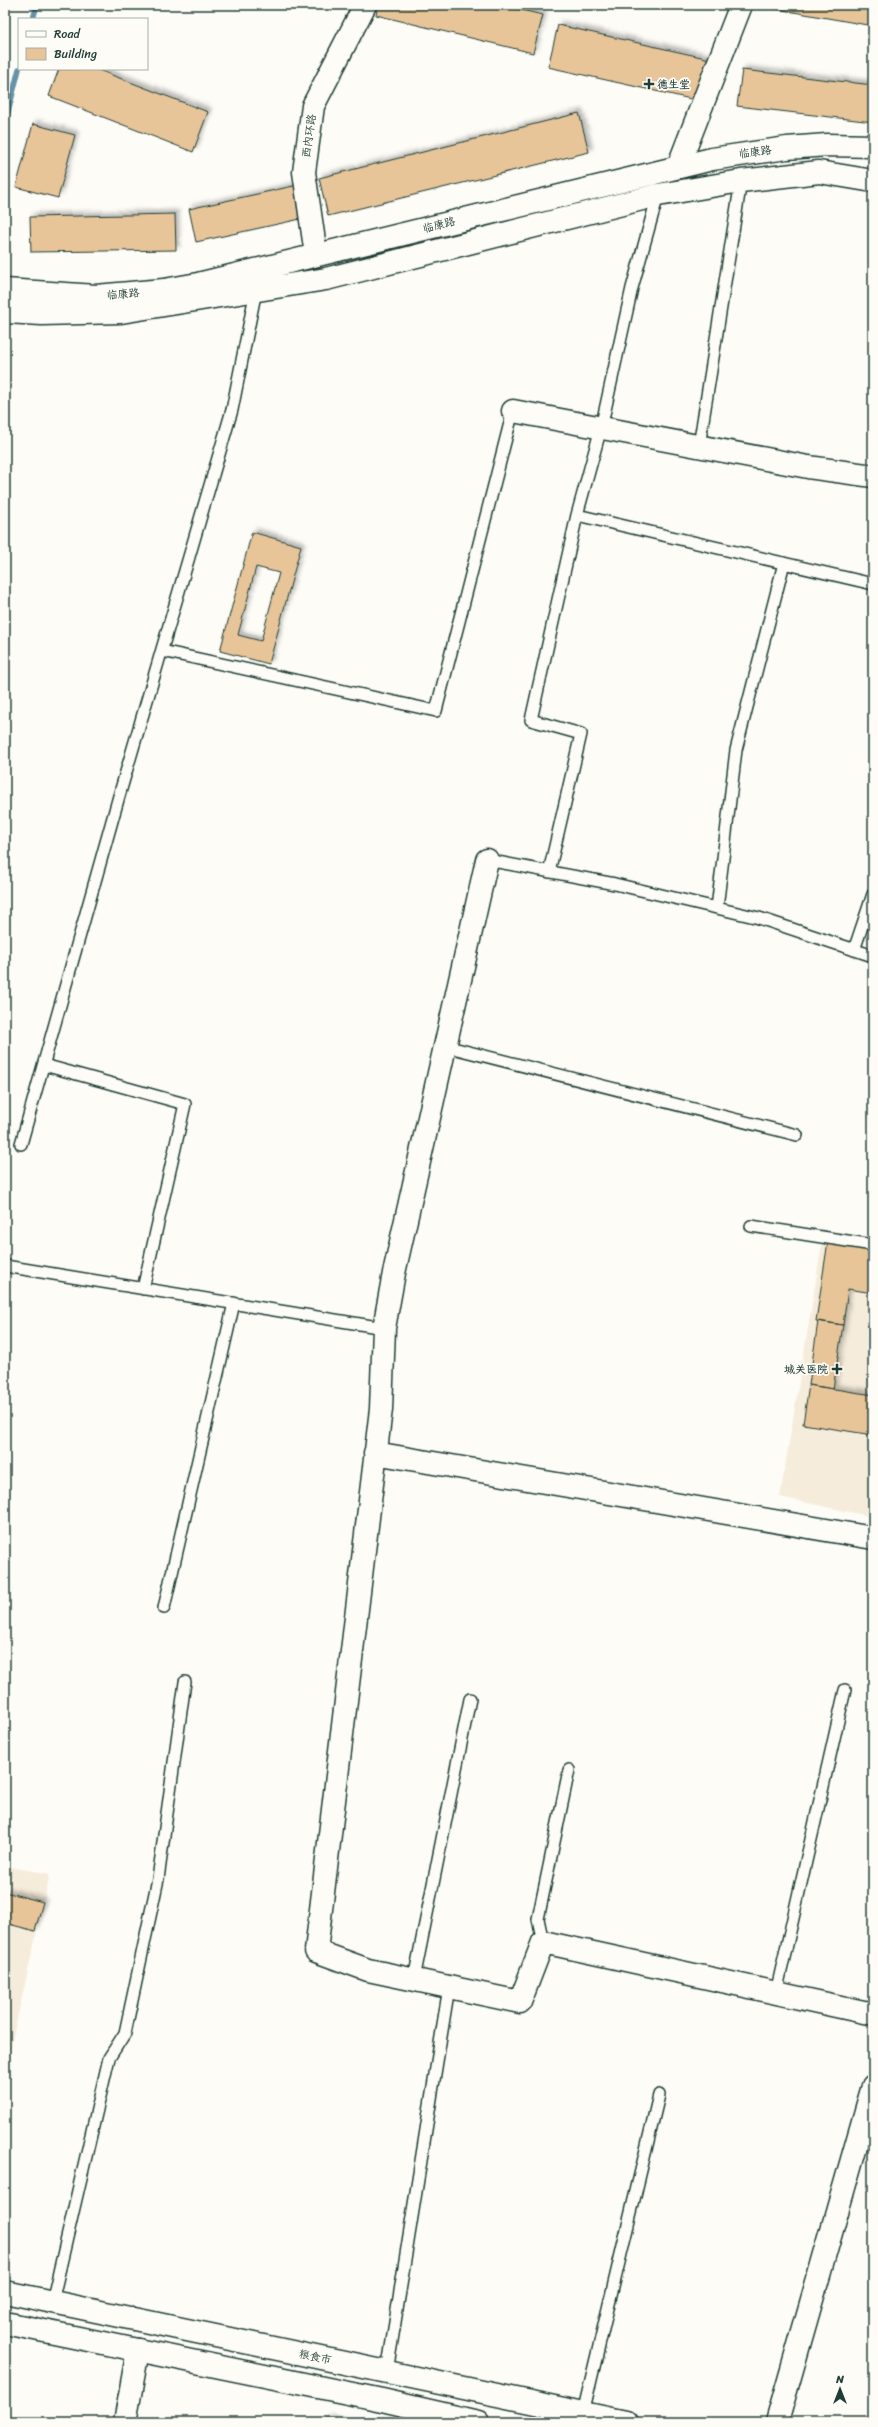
<svg xmlns="http://www.w3.org/2000/svg" width="878" height="2427" font-family="Sriracha,'LXGW WenKai TC',sans-serif">
<defs>
<filter id="shadow"><feDropShadow dx="3.5" dy="-3.5" stdDeviation="2" flood-color="#0004"/></filter>
</defs>
<rect width="100%" height="100%" fill="#fdfcf7"/>
<filter id="ink" filterUnits="userSpaceOnUse"><feTurbulence type="fractalNoise" baseFrequency=".025" numOctaves="2"/><feDisplacementMap in="SourceGraphic" scale="8" xChannelSelector="R" yChannelSelector="G"/><feConvolveMatrix kernelMatrix="1 2 1 2 8 2 1 2 1" color-interpolation-filters="sRGB"/></filter>
<g filter="url(#ink)">
<path fill="#f6ecdb" d="M824,1232l49,8v277l-93,-20z
M5,1866l45,8 -45,198z"/>
<g fill="none" stroke-linecap="round" stroke-linejoin="round">
<path stroke="#6692a7" stroke-width="5.5" d="M33,19l4,-14
M5,124l14,-55"/>
</g>
<path fill="#e7c599" stroke="#1f3d34" fill-rule="evenodd" filter="url(#shadow)" d="M378,5h121l44,10 -10,38 -157,-38z
M771,5h102v21l-102,-18z
M558,25l152,34 -10,42 -152,-34z
M59,69h37l112,43 -15,40 -144,-56z
M742,70l131,15v37l-136,-16z
M579,113l10,39 -261,64 -9,-38z
M33,124l42,11 -17,63 -42,-11z
M298,185l7,33 -109,24 -7,-33z
M175,214l1,36 -145,2 -1,-35z
M252,532l49,14 -32,118 -49,-13zM256,567l23,6 -18,68 -23,-6z
M828,1241l45,7v45l-25,-4 -5,36 -27,-4z
M818,1321l25,4 -10,64 -24,-4z
M809,1385l64,10v40l-70,-11z
M5,1892l38,10 -8,29 -30,-8z
M326,2418l17,4h-17z"/>
<g fill="none" stroke-linecap="round" stroke-linejoin="round">
<defs>
<path id="lane" d="M699,446l42,-265
M577,515l296,69
M162,651l274,60 77,-300
M487,860l128,24 144,34 114,38
M549,872l32,-138 -50,-14 46,-205 24,-87 31,-140 26,-93
M717,908l19,-158 48,-187
M854,950l19,-56
M445,1046l352,89
M44,1065l141,39 -42,185
M21,1144l98,-348 113,-386 24,-120
M751,1226l122,19
M5,1266l379,62
M164,1608l70,-305
M543,1942l-5,-23 31,-149
M414,1979l56,-280
M776,1993l69,-303
M52,2302l57,-244 16,-25 33,-154 27,-197
M387,2372l62,-385
M583,2413l76,-318"/>
<path id="street" d="M678,167l63,-162
M316,255l-12,-83 9,-66 52,-101
M513,411l295,56 65,9
M487,860l-93,413 -10,55 -3,81 -65,542 52,19 152,32 23,-60 330,72
M375,1453l498,85
M125,2422l13,-72
M777,2422l96,-336"/>
<path id="secondary" d="M5,290l91,6 68,-6 34,-6 514,-125 75,-11 40,-3 46,1
M5,312l37,2 79,-2 205,-33 332,-84 83,-14 78,-9 54,9
M5,2292l621,130
M5,2323l377,77 96,22"/>
</defs>
<use href="#lane" stroke="#1f3d34" stroke-width="14"/>
<use href="#street" stroke="#1f3d34" stroke-width="25"/>
<use href="#secondary" stroke="#1f3d34" stroke-width="25"/>
<use href="#lane" stroke="#fdfcf7" stroke-width="11"/>
<use href="#street" stroke="#fdfcf7" stroke-width="22"/>
<use href="#secondary" stroke="#fdfcf7" stroke-width="22"/>
</g>
</g>
<g fill="#1f3d34" stroke="#fdfcf7" stroke-width="1.5">
<path d="M647 78h4v4h4v4h-4v4h-4v-4h-4v-4h4z"/>
<path d="M835 1363h4v4h4v4h-4v4h-4v-4h-4v-4h4z"/>
</g>
<g text-anchor="middle" dominant-baseline="central" stroke-width="3.5" stroke-linejoin="round" paint-order="stroke">
<g font-size="11" font-weight="bold" fill="#1f3d34" stroke="#fdfcf7" text-anchor="start">
<text x="657" y="84">德生堂</text>
<text x="828" y="1369" text-anchor="end">城关医院</text>
</g>
<g font-size="11" fill="#1f3d34" stroke="#fdfcf7">
<text transform="translate(309 136) rotate(-82)">西内环路</text>
<text transform="translate(755 152) rotate(-8)">临康路</text>
<text transform="translate(439 225) rotate(-14)">临康路</text>
<text transform="translate(123 294) rotate(-4)">临康路</text>
<text transform="translate(315 2357) rotate(12)">粮食市</text>
</g>
</g>
<rect width="878" height="2427" fill="none" stroke="#fdfcf7" stroke-width="20"/>
<rect x="10" y="10" width="858" height="2407" fill="none" stroke="#1f3d34" stroke-width="1.5" filter="url(#ink)"/>
<rect x="18" y="18" width="130" height="52" fill="#fdfcf7" stroke="#a4b0a9"/>
<rect x="26" y="31" width="20" height="6" fill="#fdfcf7" stroke="#a4b0a9"/>
<text x="54" y="38" font-size="12" fill="#1f3d34">Road</text>
<rect x="26" y="48" width="20" height="12" fill="#e7c599" stroke="#a4b0a9"/>
<text x="54" y="58" font-size="12" fill="#1f3d34">Building</text>
<g transform="translate(840 2389)" stroke="#fdfcf7" stroke-width="3" paint-order="stroke">
<path d="M0-3L7 15L0 10L-7 15Z" fill="#1f3d34"/>
<text y="-6" font-size="11" font-weight="bold" text-anchor="middle" fill="#1f3d34">N</text>
</g>
</svg>
